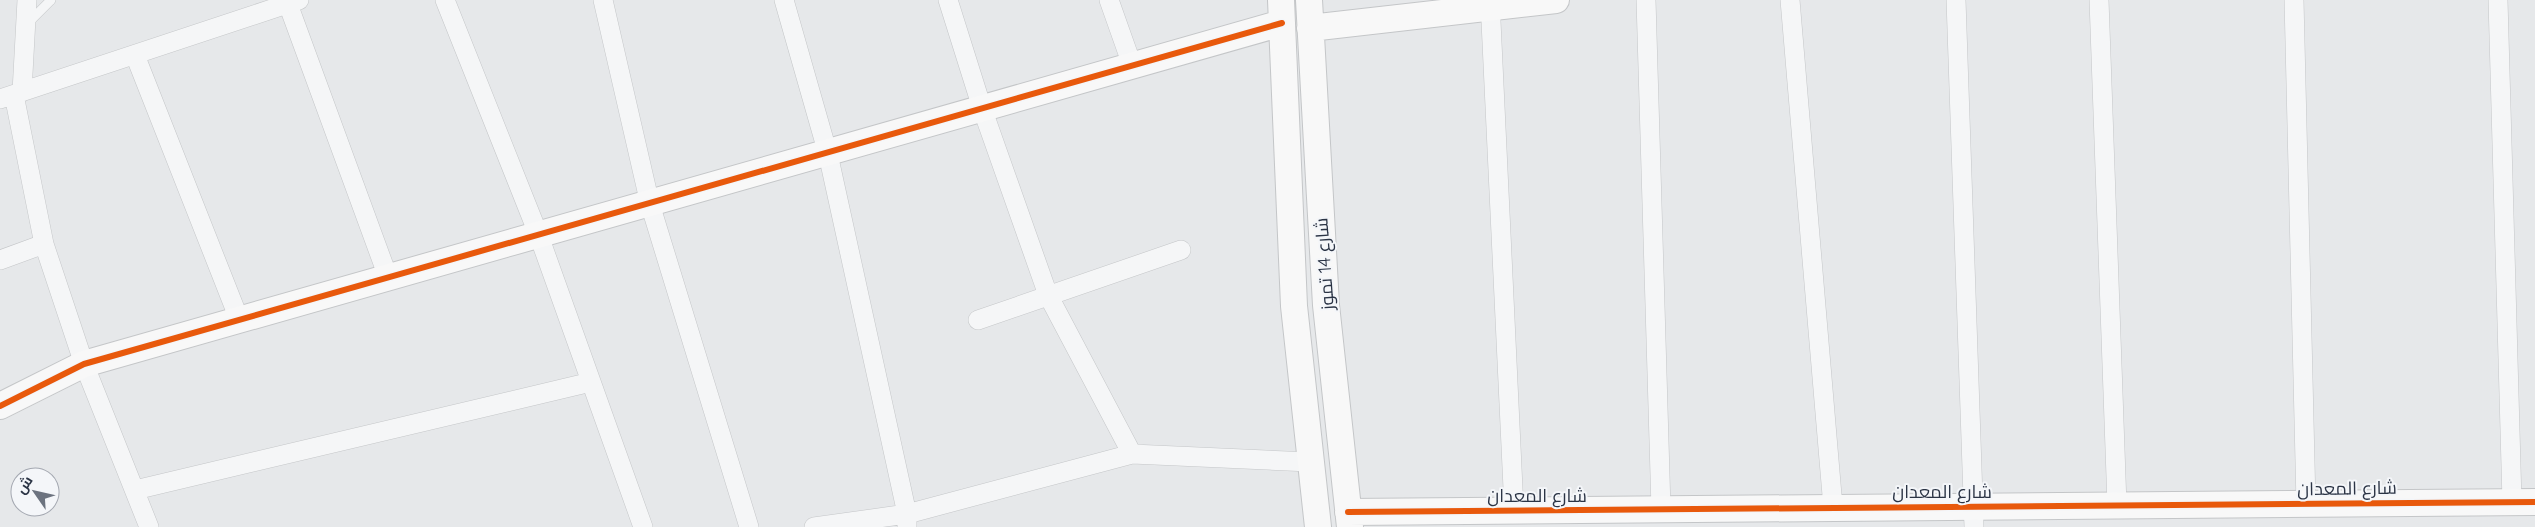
<svg xmlns="http://www.w3.org/2000/svg" width="2535" height="527" font-family="Quicksand,Cairo,sans-serif">
<rect width="100%" height="100%" fill="#e6e8ea"/>
<g fill="none" stroke-linecap="round" stroke-linejoin="round">
<defs>
<path id="lane" d="M28,23l23,-23"/>
<path id="street" d="M445,0l94,236 104,291
M603,0l47,204 99,323
M784,0l44,154 79,360v13
M948,0l34,108 66,187 84,159
M1109,0l23,65
M1490,0l24,510
M1646,0l15,509
M1790,0l43,507
M1956,0l18,527
M2099,0l18,505
M2294,0l12,504
M2498,0l14,502
M288,4l100,273
M135,55l104,264
M22,92l5,-92
M14,95l30,149 40,120 65,163
M0,99l299,-99
M0,260l44,-16
M978,320l203,-70
M135,490l456,-108
M814,527l93,-13 225,-60 178,8"/>
<path id="secondary" d="M1281,0l13,306 24,221
M1309,0l17,305 24,222
M1310,28l246,-28
M0,406l84,-42 1198,-341
M1348,512l1187,-10"/>
</defs>
<use href="#lane" stroke="#c4c6c8" stroke-width="10"/>
<use href="#street" stroke="#c4c6c8" stroke-width="20"/>
<use href="#secondary" stroke="#c4c6c8" stroke-width="28"/>
<use href="#lane" stroke="#f5f6f7" stroke-width="9"/>
<use href="#street" stroke="#f5f6f7" stroke-width="19"/>
<use href="#secondary" stroke="#f8f8f8" stroke-width="26"/>
<defs>
<path id="cycleway" d="M0,406l84,-42 1198,-341
M1348,512l1187,-10"/>
</defs>
<use href="#cycleway" stroke="#f4f6f9" stroke-width="9"/>
<use href="#cycleway" stroke="#e8590c" stroke-width="6"/>
</g>
<g text-anchor="middle" dominant-baseline="central" stroke-width="4" stroke-linejoin="round" paint-order="stroke">
<g font-size="18" fill="#2b3445" stroke="#f4f6f9">
<text transform="translate(1324 264) rotate(-94)">شارع 14 تموز</text>
<text transform="translate(2347 488) rotate(-1)">شارع المعدان</text>
<text x="1942" y="491">شارع المعدان</text>
<text x="1537" y="495">شارع المعدان</text>
</g>
</g>
<g transform="translate(35 492) rotate(304)"><circle r="24" fill="#f4f6f9" stroke="#a4a8b1"/>
<path d="M0-4L9 19L0 12L-9 19Z" fill="#6c737f"/>
<text y="-8" font-size="14" font-weight="bold" text-anchor="middle" fill="#2b3445">ش</text>
</g>
</svg>
